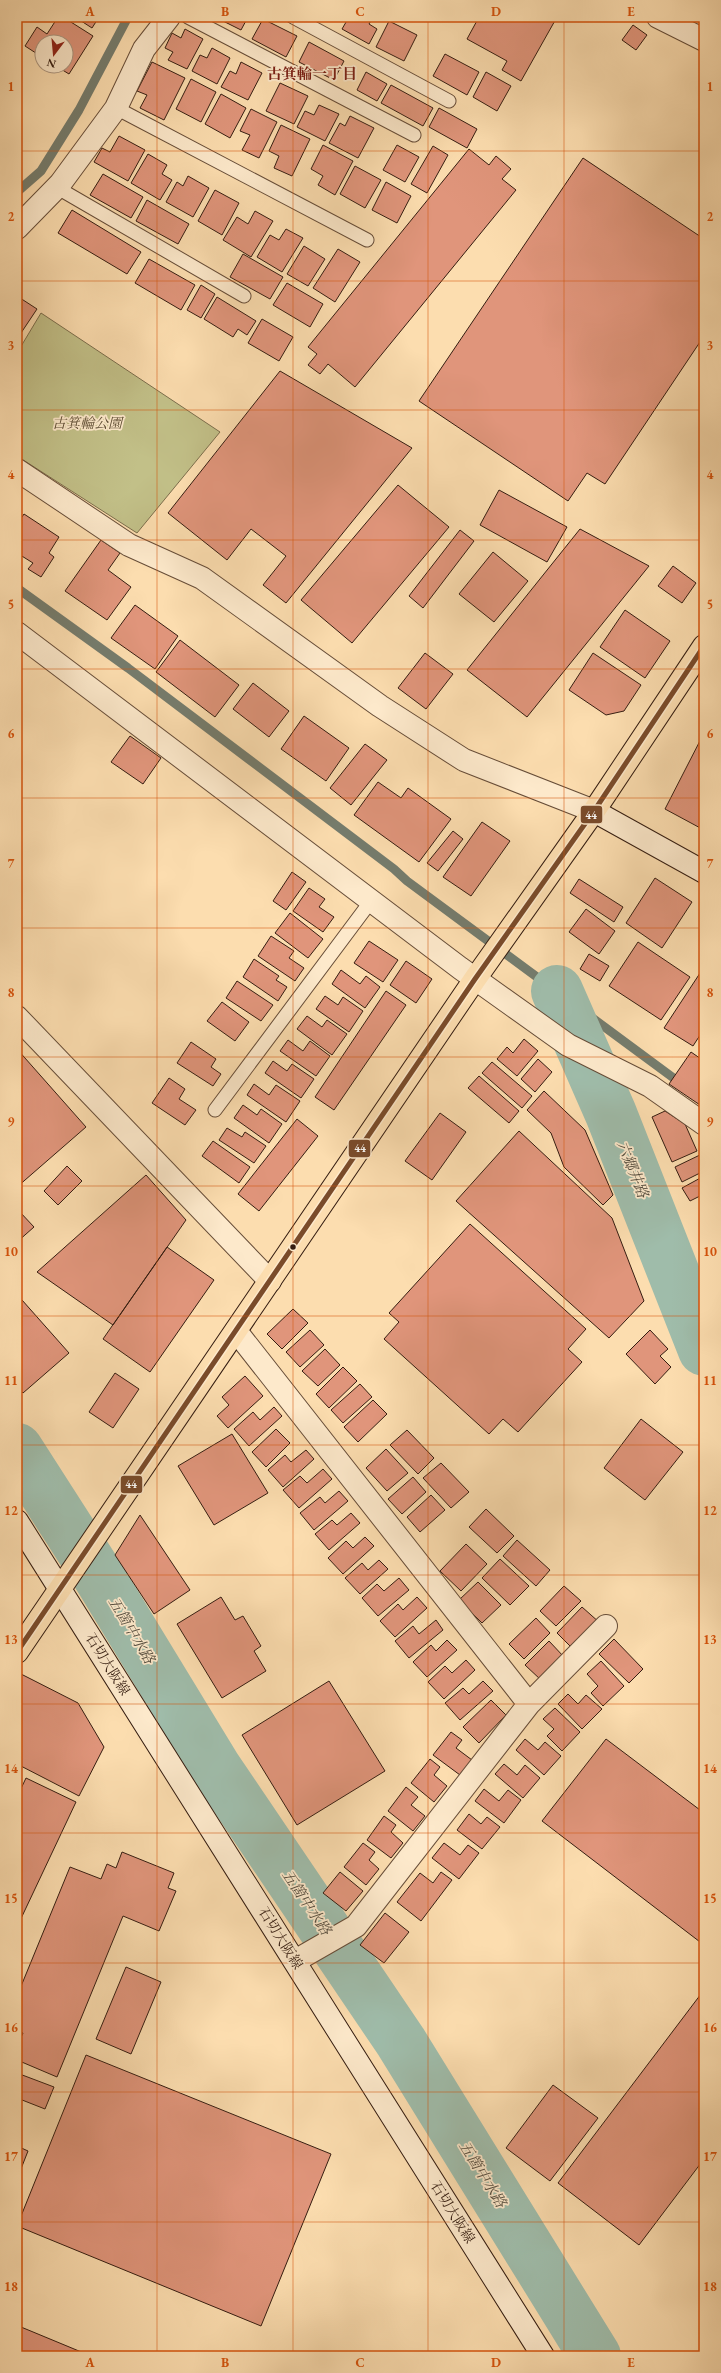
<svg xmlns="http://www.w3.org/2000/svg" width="721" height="2373" font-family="'EB Garamond','Noto Serif JP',serif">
<rect width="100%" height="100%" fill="#fcddaf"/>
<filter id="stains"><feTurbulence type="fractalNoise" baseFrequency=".005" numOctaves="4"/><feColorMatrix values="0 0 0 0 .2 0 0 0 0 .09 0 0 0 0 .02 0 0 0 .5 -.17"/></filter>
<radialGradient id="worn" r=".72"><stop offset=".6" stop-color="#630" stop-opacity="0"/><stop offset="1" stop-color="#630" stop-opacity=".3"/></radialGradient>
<path fill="#c2c088" stroke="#7c6e4c" d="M41,313l179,119 -83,101 -120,-77v-103z"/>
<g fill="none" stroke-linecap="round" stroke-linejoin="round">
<path stroke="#757c6d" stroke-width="9" d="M17,192l24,-21 38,-61 49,-93
M17,588l111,80 266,201 13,12 276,204"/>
<path stroke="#9fbcaa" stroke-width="52" d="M557,991l54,123 93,236
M17,1449l84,131 114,187 186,275 194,314"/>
</g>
<path fill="#e0957b" stroke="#351d11" d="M58,17h5l30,19 -24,38 -13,-8h10v-24h-24v15l-17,-11 12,-19 10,7z
M75,17h24l-7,11z
M215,17h33l-7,13z
M349,17h24l-4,7 8,5 -8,15 -27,-15z
M479,17h6l7,4 3,-4h62l-36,64 -19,-11 5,-9 -40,-22z
M263,19l34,17 -11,21 -34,-18z
M389,21l28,14 -13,26 -28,-14z
M633,25l14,10 -11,15 -14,-10z
M185,29l18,10 -16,30 -19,-9 5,-8 -8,-4 7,-15 9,5z
M309,42l35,19 -10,19 -35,-18z
M212,48l18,10 -13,26 -25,-13 8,-16 7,3z
M445,54l34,18 -12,23 -34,-19z
M152,62l33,16 -21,42 -24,-12 7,-13 -10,-4z
M241,62l21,11 -14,27 -27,-13 9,-16 6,3z
M366,72l21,12 -10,17 -20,-11z
M486,72l25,14 -14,25 -24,-14z
M191,79l25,13 -15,30 -25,-13z
M280,83l28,13 -14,28 -28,-13z
M391,85l42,23 -10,18 -42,-23z
M221,94l25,14 -16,30 -25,-14z
M319,105l20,9 -14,27 -28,-14 8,-16 9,4z
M439,108l38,21 -10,19 -38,-21z
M251,109l26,13 -18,36 -17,-8 8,-15 -10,-4z
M350,116l24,12 -16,30 -29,-15 11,-20 5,3z
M281,125l29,14 -18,37 -18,-8 5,-12 -10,-5z
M119,136l26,14 -17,31 -34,-19 8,-14 8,4z
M323,145l30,16 -18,34 -17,-10 5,-9 -12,-7z
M397,145l22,12 -14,25 -22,-12z
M433,146l15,9 -21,38 -16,-9z
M469,149l20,16 7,-9 15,13 -9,10 14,11 -161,197 -27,-23 -8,10 -12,-9 9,-11 -9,-7z
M148,154l19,11 -5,9 10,6 -12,20 -29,-17z
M583,158l121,81v97l-99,148 -18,-11 -19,28 -149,-100z
M355,166l26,14 -16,28 -25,-14z
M103,174l40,23 -12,21 -41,-23z
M188,176l21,12 -16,29 -27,-15 11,-20 6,4z
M386,182l25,14 -14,27 -25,-13z
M215,190l24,13 -17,32 -24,-14z
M147,200l42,24 -11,20 -42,-23z
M72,210l69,42 -14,22 -69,-41z
M255,211l18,10 -22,36 -28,-17 14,-23 11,7z
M286,229l17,9 -21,34 -25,-15 13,-22 9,5z
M304,246l21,13 -17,27 -21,-12z
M338,249l22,13 -25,40 -22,-14z
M243,254l40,23 -13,22 -40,-22z
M149,259l46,26 -14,25 -46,-27z
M287,283l36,21 -13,23 -37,-22z
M201,285l14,9 -14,24 -14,-8z
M17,296l20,13 -20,30z
M217,297l39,24 -9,14 -9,-6 -5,8 -29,-18z
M262,319l31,18 -14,24 -31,-18z
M280,371l132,77 -126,155 -23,-18 23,-29 -35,-27 -24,31 -59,-47z
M398,485l51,42 -97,116 -51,-43z
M499,490l68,37 -20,35 -67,-37z
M24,514l35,23 -10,16 5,4 -13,20 -13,-8 5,-6 -16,-10v-29z
M580,529l69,37 -122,151 -60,-47z
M460,530l14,11 -51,67 -14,-12z
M101,540l19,13 -12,17 23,17 -24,33 -42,-29z
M493,552l35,29 -34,41 -35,-28z
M673,566l23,17 -14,20 -24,-17z
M135,605l43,31 -23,33 -44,-31z
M625,610l45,31 -25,37 -45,-31z
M180,640l59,45 -24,32 -59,-45z
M425,653l28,21 -27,35 -28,-21z
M593,653l48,32 -17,26 -18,4 -37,-25z
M253,683l36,28 -20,26 -36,-28z
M304,716l45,32 -23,33 -45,-32z
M704,733v97l-39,-21z
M130,736l31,22 -18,26 -32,-22z
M365,744l22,16 -36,45 -21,-17z
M378,782l23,16 7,-10 43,31 -32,43 -65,-47z
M482,822l28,19 -39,55 -28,-19z
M453,831l10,8 -25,32 -11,-8z
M292,872l14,10 -20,28 -13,-9z
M655,878l37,24 -30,46 -36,-25z
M579,879l44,28 -9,15 -44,-29z
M309,888l16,11 -6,8 15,10 -11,15 -30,-21z
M586,909l29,22 -16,23 -30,-22z
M290,913l33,26 -15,19 -33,-25z
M271,936l23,15 -5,7 15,10 -9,13 -37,-25z
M369,941l29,19 -15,22 -29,-19z
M638,942l52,35 -29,43 -52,-34z
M589,954l20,12 -9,15 -20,-12z
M254,959l25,17 -3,4 11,7 -9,14 -35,-24z
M406,961l26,18 -16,24 -26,-18z
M704,967v62l-11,17 -29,-18z
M341,970l19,14 6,-8 14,11 -15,21 -33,-24z
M237,981l36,24 -12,16 -35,-23z
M386,991l20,14 -72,105 -19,-13z
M325,996l13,9 5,-8 20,14 -14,21 -33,-23z
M222,1002l27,20 -14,19 -28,-20z
M307,1016l15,11 5,-7 20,14 -15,21 -35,-26z
M524,1039l14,12 -21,25 -20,-17 10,-12 6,6z
M288,1040l15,11 7,-10 20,15 -14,20 -36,-25z
M191,1042l25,17 -5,8 10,7 -8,12 -36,-23z
M17,1049l69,78 -69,60z
M691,1052l13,9 -1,46 -34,-23z
M538,1059l14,13 -17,20 -14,-13z
M273,1061l14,10 5,-7 22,15 -13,19 -36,-25z
M492,1062l40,34 -10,12 -40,-35z
M479,1076l40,35 -10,12 -41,-35z
M169,1078l16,11 -6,10 17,11 -11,15 -33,-22z
M254,1084l15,11 7,-10 24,16 -14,21 -39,-27z
M544,1091l41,39 28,65 -10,10 -39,-38 -13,-34 -24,-23z
M243,1105l14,10 4,-6 21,15 -13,19 -35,-25z
M665,1111l20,13 12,27 -25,11 -20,-45z
M440,1113l26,19 -34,48 -27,-19z
M297,1119l21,17 -59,75 -21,-17z
M227,1128l15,9 3,-5 21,14 -12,17 -35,-23z
M519,1131l93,87 32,83 -35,37 -153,-137z
M213,1141l37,26 -11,16 -37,-27z
M704,1153v18l-22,11 -7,-15z
M67,1166l15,15 -24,24 -14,-14z
M146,1175l40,45 -73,105 -76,-53z
M704,1176v18l-14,7 -8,-13z
M19,1211l15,16 -17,15v-30z
M470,1224l116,105 -18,20 14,13 -64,70 -15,-13 -14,15 -105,-95 15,-17 -10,-9z
M167,1247l47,33 -64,92 -47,-33z
M22,1300l47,53 -46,40 -6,-6v-82z
M293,1309l15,14 -26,26 -15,-15z
M310,1330l14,15 -24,22 -14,-15z
M650,1330l18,19 -8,7 11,11 -16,17 -29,-30z
M325,1349l15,16 -22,21 -16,-15z
M343,1367l14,14 -28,27 -13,-14z
M115,1373l24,16 -26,39 -24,-16z
M245,1376l18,20 -35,32 -11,-12 12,-11 -7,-8z
M360,1384l12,13 -29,26 -12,-13z
M373,1400l14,14 -29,28 -14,-15z
M274,1407l8,9 -33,30 -15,-17 19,-17 7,8z
M641,1419l42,33 -38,48 -41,-32z
M276,1429l14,14 -24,24 -14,-15z
M407,1430l27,28 -16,16 -28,-29z
M232,1434l36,59 -54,32 -36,-59z
M386,1449l22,24 -21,18 -21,-23z
M306,1450l8,9 -31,28 -15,-17 17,-15 6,7z
M441,1463l28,29 -18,16 -28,-30z
M323,1469l9,10 -33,29 -16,-18 17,-14 7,7z
M413,1477l13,15 -24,22 -14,-15z
M339,1491l9,10 -34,29 -14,-17 20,-16 5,6z
M431,1495l14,15 -25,22 -13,-15z
M486,1509l28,27 -17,17 -28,-26z
M351,1513l9,10 -31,27 -14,-16 17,-14 5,5z
M140,1515l50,75 -36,24 -39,-59z
M365,1537l9,9 -31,28 -15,-16 18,-17 7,7z
M517,1540l33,30 -14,16 -33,-30z
M466,1544l21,20 -26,27 -21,-20z
M500,1559l29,27 -19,19 -28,-27z
M379,1560l9,9 -28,25 -15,-16 17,-15 6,7z
M399,1578l10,12 -31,26 -16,-18 15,-14 7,7z
M478,1582l23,23 -19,18 -23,-23z
M564,1586l17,15 -25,25 -16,-15z
M221,1597l14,23 8,-4 18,30 -7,5 12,20 -44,27 -45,-74z
M417,1597l10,11 -32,29 -15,-16 18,-17 5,6z
M582,1607l18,16 -26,27 -17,-17z
M536,1618l14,15 -26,26 -15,-15z
M436,1620l7,10 -34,28 -14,-17 18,-15 6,8z
M614,1639l29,30 -14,14 -30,-29z
M447,1640l10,10 -30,27 -14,-15 18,-17 5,6z
M549,1641l15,16 -23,23 -16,-15z
M466,1660l9,10 -31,29 -16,-17 17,-16 7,7z
M601,1661l23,25 -21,20 -12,-13 7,-7 -11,-12z
M21,1674l57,29 26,44 -25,49 -62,-32v-82z
M329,1681l56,90 -88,54 -55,-90z
M483,1681l10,10 -33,29 -15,-17 18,-15 6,6z
M568,1694l10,10 8,-9 16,14 -20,20 -24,-25z
M491,1700l15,15 -27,28 -16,-16z
M555,1708l25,24 -18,19 -15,-15 7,-7 -11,-10z
M451,1732l11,8 -6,8 16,12 -12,15 -27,-20z
M525,1739l13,11 7,-8 16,14 -17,19 -28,-25z
M606,1739l98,74v132l-162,-124z
M430,1759l10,8 -6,8 13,11 -13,16 -23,-19z
M504,1764l13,11 8,-10 15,13 -17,20 -28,-24z
M26,1778l50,24 -59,125v-130z
M406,1787l12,10 -7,8 14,11 -12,15 -25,-20z
M484,1789l15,12 9,-11 13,10 -17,23 -29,-22z
M469,1814l12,10 6,-7 13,10 -18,22 -25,-19z
M384,1816l12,9 -5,7 12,11 -12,15 -24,-18z
M363,1843l12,9 -6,8 10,9 -13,16 -22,-18z
M444,1843l16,12 8,-10 11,8 -20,26 -27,-21z
M122,1852l52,21 -6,15 8,3 -17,40 -36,-15 -66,161 -40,-17v-14l6,-13 -6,-2v-35l53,-129 31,12 6,-15 9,4z
M340,1872l23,19 -17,20 -23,-18z
M441,1872l11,8 -31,41 -24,-19 23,-29 13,10z
M385,1913l24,19 -25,31 -24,-18z
M126,1967l35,15 -30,72 -35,-15z
M704,1990v169l-65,86 -81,-62z
M86,2055l245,99 -70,172 -244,-100z
M17,2073l37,14 -9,22 -28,-11z
M553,2085l45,33 -48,63 -44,-33z
M17,2146l11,5 -11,28z
M21,2327l70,29h-74v-20z"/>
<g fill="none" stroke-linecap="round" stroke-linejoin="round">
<defs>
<path id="lane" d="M188,17l226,118
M293,17l156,84
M116,108l251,132
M56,187l188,109
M215,1110l156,-209"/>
<path id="street" d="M658,17l46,23
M17,228l43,-44 56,-76 28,-59 25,-32
M17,470l112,75 73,33 178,128 84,54 130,51
M17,633l443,335 108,77 82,41 54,38
M17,1017l253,264
M236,1331l293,373
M295,1961l61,-35 173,-222 77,-78"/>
<path id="secondary" d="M594,811l110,61
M17,1521l526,835"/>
<path id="primary" d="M17,1652l458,-673 119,-168 110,-165"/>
</defs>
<use href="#lane" stroke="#674d38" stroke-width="15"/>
<use href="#street" stroke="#674d38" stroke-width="24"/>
<use href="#secondary" stroke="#351d11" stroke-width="24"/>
<use href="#primary" stroke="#351d11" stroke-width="24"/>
<use href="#lane" stroke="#fde9cb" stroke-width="13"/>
<use href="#street" stroke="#fde9cb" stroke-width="22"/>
<use href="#secondary" stroke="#fde9cb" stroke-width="22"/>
<use href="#primary" stroke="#fcddaf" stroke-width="22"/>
<defs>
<path id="bus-1" d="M17,1652l458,-673 119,-168 110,-165"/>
</defs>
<use href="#bus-1" stroke="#fde9cb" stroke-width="8"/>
<use href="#bus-1" stroke="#7a4b2a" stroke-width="5"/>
</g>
<path fill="none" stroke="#d6530c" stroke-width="1" stroke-opacity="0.55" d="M157,17v2339M293,17v2339M428,17v2339M564,17v2339M17,151h687M17,281h687M17,410h687M17,540h687M17,669h687M17,798h687M17,928h687M17,1057h687M17,1186h687M17,1316h687M17,1445h687M17,1575h687M17,1704h687M17,1833h687M17,1963h687M17,2092h687M17,2222h687"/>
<circle fill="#351d11" stroke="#fde9cb" stroke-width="1.5" cx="293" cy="1247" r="3.5"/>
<g text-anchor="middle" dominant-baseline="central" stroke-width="3.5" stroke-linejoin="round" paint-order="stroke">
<g font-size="14" font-style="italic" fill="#5f4e35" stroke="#fde9cb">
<text x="87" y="423">古箕輪公園</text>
</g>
<g font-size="14" fill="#351d11" stroke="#fde9cb">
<text transform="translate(108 1664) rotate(58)">石切大阪線</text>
<text transform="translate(281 1938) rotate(58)">石切大阪線</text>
<text transform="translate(453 2212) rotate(58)">石切大阪線</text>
</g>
<g font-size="15" font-weight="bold" fill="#7a1f14" stroke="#fde9cb">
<text x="312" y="73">古箕輪一丁目</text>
</g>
<g font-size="15" font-style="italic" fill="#554d3f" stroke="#fde9cb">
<text transform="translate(633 1169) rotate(68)">六郷井路</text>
<text transform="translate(132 1630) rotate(59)">五箇中水路</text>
<text transform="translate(307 1902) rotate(56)">五箇中水路</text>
<text transform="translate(483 2174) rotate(58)">五箇中水路</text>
</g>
</g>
<g stroke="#fde9cb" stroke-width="1.5">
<rect x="580" y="805" width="23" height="19" rx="4" fill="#7a4b2a"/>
<rect x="348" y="1139" width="23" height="19" rx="4" fill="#7a4b2a"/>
<rect x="120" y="1475" width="23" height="19" rx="4" fill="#7a4b2a"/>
</g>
<g font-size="11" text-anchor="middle" font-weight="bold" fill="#fff">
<text x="591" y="819">44</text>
<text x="360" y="1152">44</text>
<text x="131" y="1488">44</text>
</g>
<rect width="721" height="2373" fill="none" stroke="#fcddaf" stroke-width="44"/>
<g transform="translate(54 54) rotate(196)"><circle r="19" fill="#fde9cb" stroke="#ad9781"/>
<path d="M0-3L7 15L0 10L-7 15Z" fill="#8f2418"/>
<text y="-6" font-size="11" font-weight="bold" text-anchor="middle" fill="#351d11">N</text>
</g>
<rect x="22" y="22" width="677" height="2329" fill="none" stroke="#d6530c" stroke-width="1.5"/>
<g font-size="13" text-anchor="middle" font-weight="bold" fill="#d6530c">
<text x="90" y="16">A</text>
<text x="225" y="16">B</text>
<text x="360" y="16">C</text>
<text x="496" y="16">D</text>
<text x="631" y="16">E</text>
<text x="11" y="91">1</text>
<text x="710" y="91">1</text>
<text x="11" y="221">2</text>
<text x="710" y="221">2</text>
<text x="11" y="350">3</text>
<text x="710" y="350">3</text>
<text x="11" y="479">4</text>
<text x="710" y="479">4</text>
<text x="11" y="609">5</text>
<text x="710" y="609">5</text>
<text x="11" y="738">6</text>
<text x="710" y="738">6</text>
<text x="11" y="868">7</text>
<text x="710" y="868">7</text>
<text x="11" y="997">8</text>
<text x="710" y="997">8</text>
<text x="11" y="1126">9</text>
<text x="710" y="1126">9</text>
<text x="11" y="1256">10</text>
<text x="710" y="1256">10</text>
<text x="11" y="1385">11</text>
<text x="710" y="1385">11</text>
<text x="11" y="1515">12</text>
<text x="710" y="1515">12</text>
<text x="11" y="1644">13</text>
<text x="710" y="1644">13</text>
<text x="11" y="1773">14</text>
<text x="710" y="1773">14</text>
<text x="11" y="1903">15</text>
<text x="710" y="1903">15</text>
<text x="11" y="2032">16</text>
<text x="710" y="2032">16</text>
<text x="11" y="2161">17</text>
<text x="710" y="2161">17</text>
<text x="11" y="2291">18</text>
<text x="710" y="2291">18</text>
<text x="90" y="2367">A</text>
<text x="225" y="2367">B</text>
<text x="360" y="2367">C</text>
<text x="496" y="2367">D</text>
<text x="631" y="2367">E</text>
</g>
<rect width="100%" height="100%" filter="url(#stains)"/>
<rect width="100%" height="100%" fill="url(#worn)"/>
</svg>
